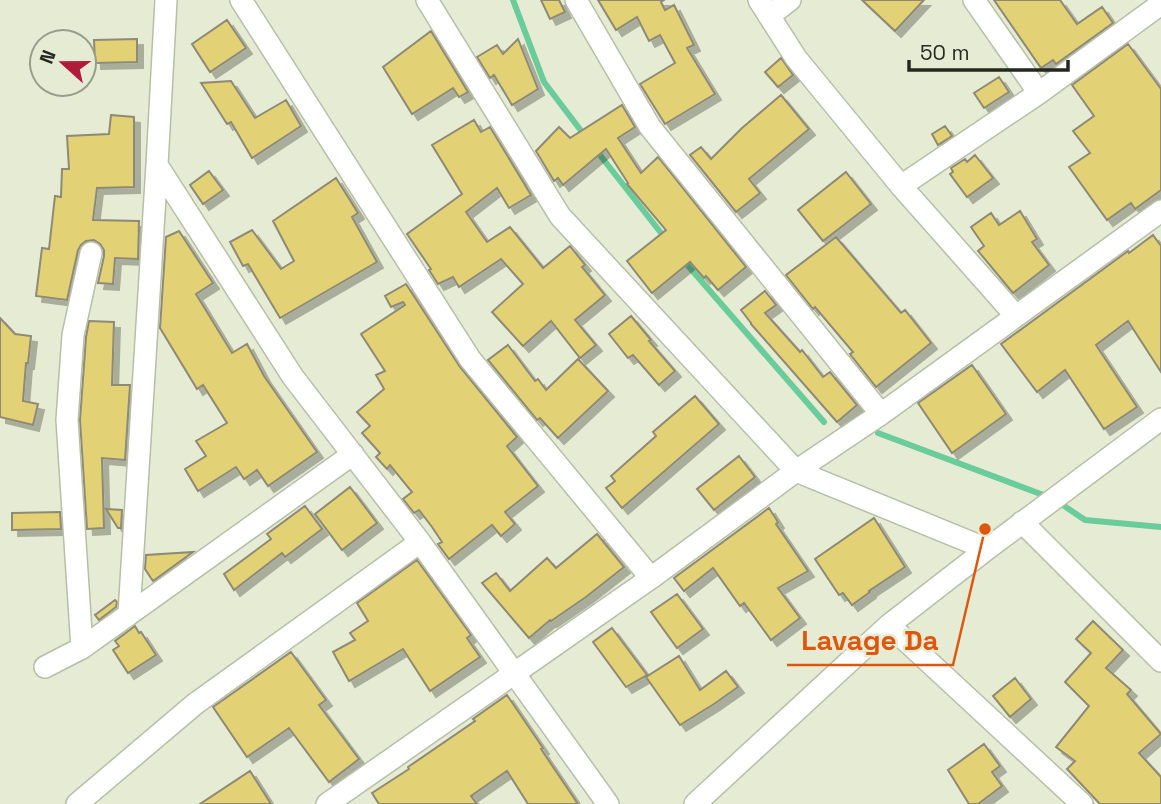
<svg xmlns="http://www.w3.org/2000/svg" width="1161" height="804" font-family="'Space Grotesk',sans-serif">
<defs>
<filter id="shadow"><feDropShadow dx="6" dy="6" stdDeviation="0" flood-color="#0004"/></filter>
</defs>
<rect width="100%" height="100%" fill="#e6ecd4"/>
<g fill="none" stroke-linecap="round" stroke-linejoin="round">
<path stroke="#6acb9b" stroke-width="6" d="M513,0l31,82 41,54
M596,150l69,88
M683,260l141,162
M878,433l176,66 31,21 76,7"/>
</g>
<path fill="#e3d174" stroke="#8e8a74" stroke-width="2" filter="url(#shadow)" d="M541,0h18l6,12 -15,7z
M598,0h66l-3,2 4,8 9,-5 20,40 -7,3 28,46 -50,30 -25,-40 35,-21 -15,-28 -11,6 -12,-24 -21,13z
M862,0h62l-29,31z
M994,0h66l17,24 25,-17 11,16 -57,41 -3,-4 -12,8z
M227,20l19,28 -36,24 -18,-28z
M431,31l37,61 -9,5 -6,-9 -41,26 -29,-47z
M137,39v23l-42,1 -1,-23z
M518,39l20,50 -26,16 -18,-30 -4,3 -13,-21 20,-12 6,9z
M1128,44l33,45v101l-26,19 -4,-6 -24,17 -38,-53 21,-14 -17,-22 21,-15 -22,-31z
M781,58l12,17 -15,12 -13,-15z
M999,77l10,15 -25,16 -10,-15z
M231,81l24,37 31,-18 15,26 -49,32 -21,-36 -4,2 -26,-41z
M781,95l28,34 -60,50 11,14 -24,19 -46,-57 11,-8 10,12 31,-31z
M622,105l13,22 -17,11 23,35 17,-16 88,110 -28,23 -12,-14 -2,2 -14,-16 -38,31 -25,-32 39,-31 -39,-46 1,-1 -22,-34 -43,36 -5,-7 -4,3 -18,-30 23,-24 11,11z
M111,115l23,2v70l-37,1 -4,32 46,1 -1,38 -23,-1 -2,26 -15,-1 6,-27v-6l-4,-6 -6,-4 -8,1 -5,4 -3,5 -11,50 -31,-4 6,-48 7,1 6,-53 6,1 1,-28h7l-2,-33 42,-2z
M474,120l7,12 9,-5 41,68 -22,13 -12,-20 -31,24 21,30 23,-15 33,41 27,-22 15,19 -3,2 23,28 -30,25 21,25 -16,13 -29,-37 -28,25 -31,-34 31,-28 -22,-25 -42,28 -6,-10 -15,7 -9,-14 2,-1 -24,-35 55,-40 -30,-49z
M945,126l7,10 -14,9 -6,-11z
M975,155l18,23 -26,19 -17,-23 3,-2 -2,-4 14,-9 2,3z
M209,171l14,19 -20,14 -13,-19z
M846,172l25,32 -48,37 -25,-31z
M336,178l22,35 -6,4 25,45 -97,56 -32,-54 -5,2 -13,-24 22,-12 29,39 13,-8 -21,-40z
M1020,211l17,28 -5,3 17,23 -36,28 -35,-42 6,-5 -13,-19 20,-14 8,12z
M179,231l34,52 -17,11 36,59 15,-9 17,32 53,76 -49,34 -11,-16 -13,9 -8,-12 -38,24 -13,-22 21,-13 -10,-15 31,-18 -24,-38 -6,4 -37,-61 6,-91z
M1153,235l8,11v126l-33,-51 -32,24 41,62 -33,22 -39,-59 -28,22 -36,-48 127,-93 1,2z
M836,237l65,76 4,-3 26,33 -55,44 -26,-33 3,-2 -38,-45 -2,2 -27,-34z
M406,284l54,83 57,70 -10,9 31,40 -33,26 10,12 -14,12 -9,-11 -43,34 -11,-15 4,-2 -10,-15 -13,-17 -5,3 -11,-14 9,-7 -22,-27 -3,4 -11,-12 4,-4 -18,-20 8,-7 -13,-14 27,-23 -8,-14 9,-4 -24,-37 44,-29 -2,-3 -12,5 -6,-11z
M765,291l11,14 -11,8 35,39 2,-2 21,27 7,-5 27,33 -20,17 -86,-98v-1l-10,-13z
M631,316l20,24 -2,1 26,30 -16,14 -26,-30 -5,3 -19,-24z
M0,318l15,16 16,2 -3,27h-2l-3,38 15,3 -5,21 -33,-8z
M89,321l25,1 -2,63h18l-5,75 -23,-2 2,70 -17,1 -7,-109 6,-83z
M508,345l27,36 3,-2 8,11 32,-31 30,32 -50,47 -18,-20 -3,2 -49,-60z
M972,365l34,49 -54,39 -34,-50z
M695,396l24,28 -97,84 -16,-20 9,-7 -4,-5 45,-40 -3,-4z
M739,456l16,21 -41,33 -17,-21z
M350,487l27,36 -35,27 -27,-36z
M305,506l17,23 -37,28 -3,-4 -48,37 -10,-16 47,-35 -4,-5z
M769,508l9,14 -2,2 32,47 -30,17 22,30 -29,22 -27,-37 -4,3 -27,-38 -29,23 -10,-13z
M106,509l16,1 -1,18h-3z
M60,512l1,17 -49,1v-17z
M874,518l31,49 -36,24 1,1 -18,13 -9,-12 -4,2 -24,-36z
M597,534l27,33 -38,30 -35,24 -1,-1 -21,18 -47,-55 14,-10 14,18 37,-33 9,10z
M193,552l-40,29 -8,-12 1,-14z
M417,560l54,75 -4,3 13,19 -50,34 -27,-42 -54,32 -16,-29 22,-12 -5,-7 18,-12 -11,-18z
M677,594l26,35 -26,19 -26,-36z
M115,600l2,2 -1,5 -17,13 -4,-5z
M1093,621l30,29 -17,18 25,22 -4,4 34,40 -22,19 22,24v27h-61l-33,-35 8,-8 -19,-14 33,-41 -24,-24 26,-29 -15,-14z
M135,626l4,7 2,-1 15,23 -28,18 -15,-23 6,-4 -4,-5z
M612,628l35,47 -21,12 -33,-45z
M291,652l35,48 -7,5 40,54 -30,23 -40,-54 -42,29 -34,-50z
M679,656l21,34 26,-19 12,16 -24,17 -34,21 -34,-48z
M1015,678l16,21 -21,18 -17,-21z
M507,695l36,53 -2,1 37,55h-50l-21,-33 -36,25 6,8h-98l-7,-11 37,-24 -1,-2 67,-46 -2,-2z
M984,744l16,22 -8,6 10,14 -24,18h-9l-21,-34z
M250,771l21,33h-71z"/>
<g fill="none" stroke-linecap="round" stroke-linejoin="round">
<defs>
<path id="minor" d="M241,0l229,359 181,219
M427,0l133,216 236,255 191,78
M576,0l74,127 231,287
M759,0l37,58 105,128 115,130
M974,0l65,93
M769,16l21,-16
M157,165l136,212 127,165 188,262
M901,186l138,-93 122,-89
M1022,522l139,139
M129,614l28,-449 9,-165
M889,625l193,179
M82,648l-15,-228 6,-85 18,-82
M45,667l37,-19 271,-194
M77,804l118,-100 225,-162
M327,804l324,-226 145,-107 85,-57 280,-203
M695,804l194,-179 98,-76 174,-130"/>
</defs>
<use href="#minor" stroke="#b8bea7" stroke-width="24"/>
<use href="#minor" stroke="#fff" stroke-width="21"/>
</g>
<path fill="none" stroke="#de570d" stroke-width="2.5" d="M985 529L953 665H787"/>
<circle fill="#de570d" stroke="#e6ecd4" stroke-width="2.5" cx="985" cy="529" r="7"/>
<g font-size="28" text-anchor="middle" font-weight="bold" fill="#de570d" stroke="#e6ecd4" stroke-width="5" stroke-linejoin="round" paint-order="stroke">
<text x="870" y="650">Lavage Da</text>
</g>
<g transform="translate(63 63) rotate(291)"><circle r="33" fill="#e6ecd4" stroke="#999e8c" stroke-width="2"/>
<path d="M0-5L12 26L0 18L-12 26Z" fill="#b01d3a"/>
<text y="-10" font-size="19" font-weight="bold" text-anchor="middle" fill="#25281f">N</text>
</g>
<path d="M909 60v10h159v-10" fill="none" stroke="#25281f" stroke-width="3.5"/>
<text x="920" y="60" font-size="21" fill="#25281f" stroke="#e6ecd4" stroke-width="5" paint-order="stroke">50 m</text>
</svg>
